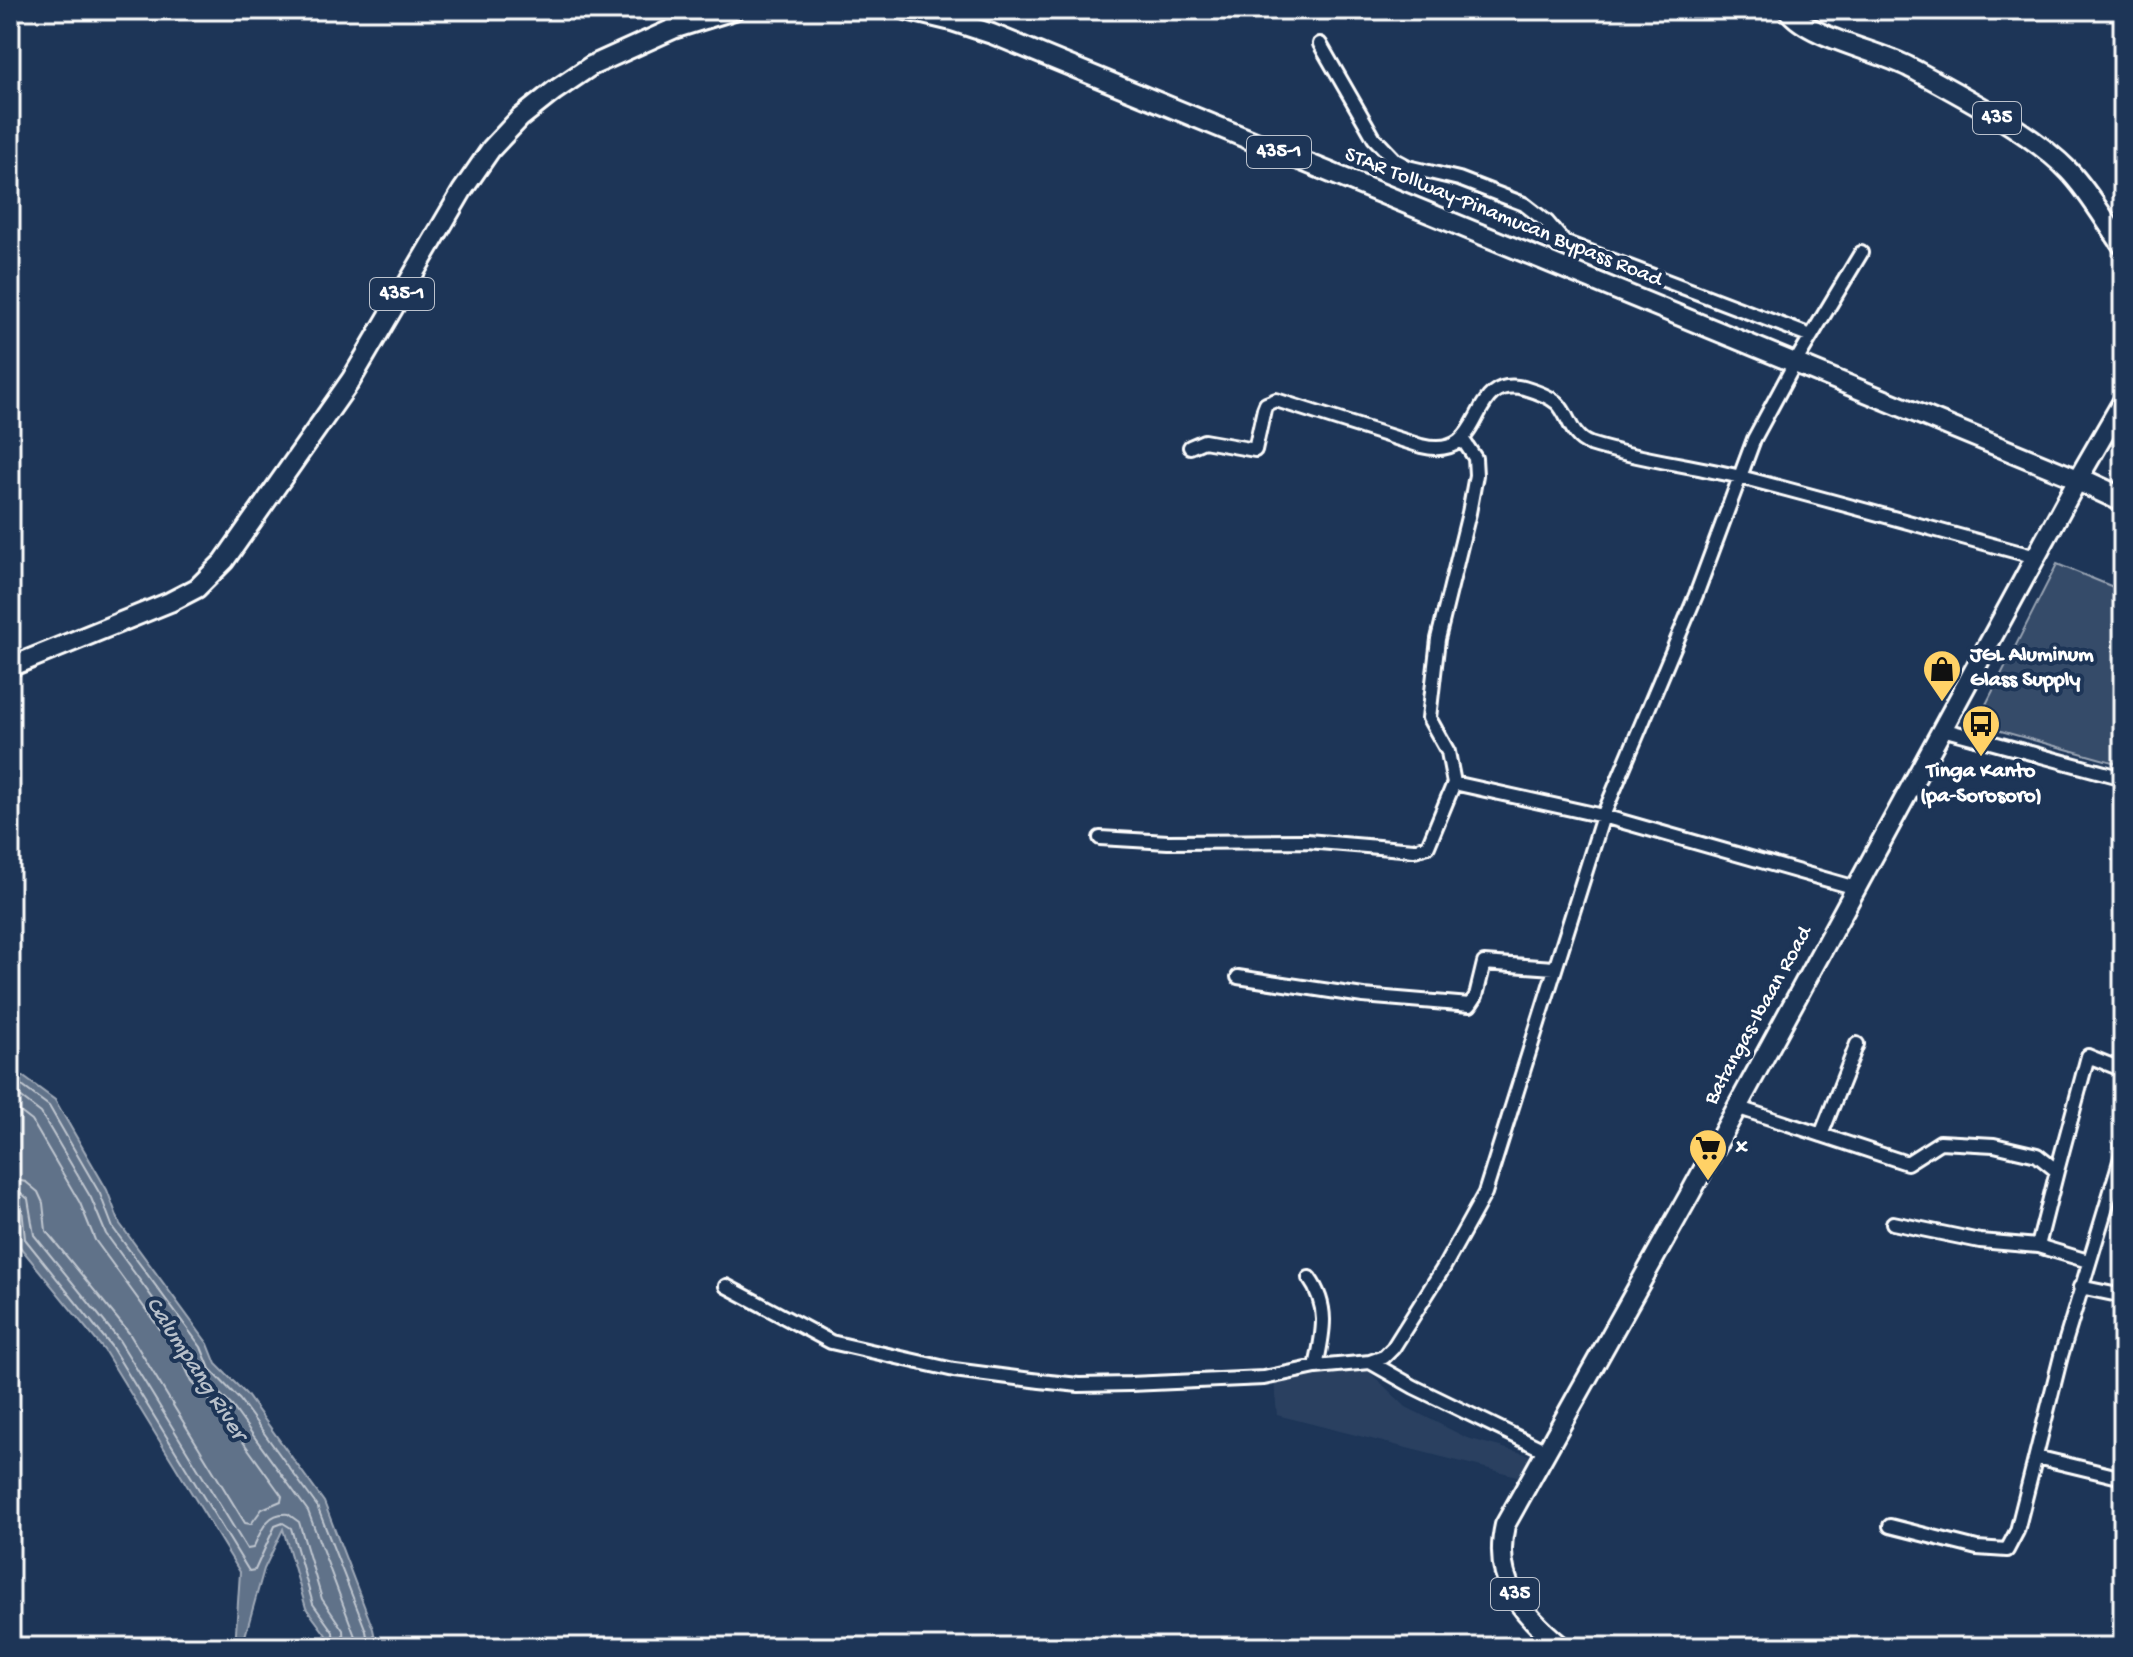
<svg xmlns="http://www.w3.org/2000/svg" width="2133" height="1657" font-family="'Gochi Hand',sans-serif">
<rect width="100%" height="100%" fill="#1d3557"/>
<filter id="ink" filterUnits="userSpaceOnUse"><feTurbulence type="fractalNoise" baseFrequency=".0125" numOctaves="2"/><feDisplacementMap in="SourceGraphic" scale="16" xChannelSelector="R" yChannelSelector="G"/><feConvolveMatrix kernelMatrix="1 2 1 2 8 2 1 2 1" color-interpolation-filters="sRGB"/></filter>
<g filter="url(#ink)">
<path fill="#2a4161" d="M1363,1366l43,41 61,31 62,17 -8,22 -244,-62 -3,-35z"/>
<path fill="#364b69" stroke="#9aa5b4" stroke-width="2" d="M2057,564l66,27v174l-147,-41z"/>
<path fill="#617289" stroke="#a0aab8" stroke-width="2" d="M10,1067l45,33 52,90 13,34 88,120 8,20 30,30 78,108 49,127 4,18h-51v-12l-20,-27 -23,-79 -19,40 -22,78h-7l5,-75 -136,-222 -88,-108 -3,-50 -3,-3z"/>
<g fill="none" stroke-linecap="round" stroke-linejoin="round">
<path stroke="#c0c7d0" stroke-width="2" d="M10,1077l39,29 51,88 13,34 88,119 9,22 30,31 77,106 49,125 3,16
M10,1089l31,24 50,85 15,36 86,118 9,23 31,31 76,105 51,136
M10,1104l22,17 48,82 15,37 86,118 11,24 31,32 59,82 -1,5 -19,8 -11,15 -6,-1 -116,-190 -83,-102 -3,-28 -5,-11 -12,-10 -16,-3
M10,1191l11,2 7,6 6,36 85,105 128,209 6,-1c8,-16 13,-36 35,-34l11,8 23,77 21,31 1,17
M10,1201l7,1 5,6 3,31 86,107 138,225 6,-1 20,-44 8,-3 8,5 22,76 20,28 1,15"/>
<path stroke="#a0aab8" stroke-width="4" d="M363,10l7,2 9,-2
M1950,10l22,8 32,-8"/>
<defs>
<path id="minor" d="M1320,44l54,94 21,22 13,7 51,12 65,25 23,18 17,20 247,94
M1190,447l14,-6 51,9 9,-41 2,-5 10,-4 145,46c69,17 43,-72 103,-58 10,3 25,8 33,15 13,13 13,34 33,41 50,16 103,21 154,34 97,25 195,53 292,79
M1942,729l181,49
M1454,783l-6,-31 -19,-34 9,-79 31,-126 7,-38 -1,-17 -12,-18
M1100,838l68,4 139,-1 107,9 14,-4 26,-63 149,33 253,72
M1238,977l125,19 107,9 6,-9 8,-33 70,5
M1736,1107l171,56 33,-21 54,3 43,10 20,16 31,-115 35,14
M1821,1135l36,-91
M2057,1171l-19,75 50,15
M1893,1223l87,18 58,5
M1309,1278c21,29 14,56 7,89
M726,1286l105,56 123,28 86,11 39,4 51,-1 134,-6 52,-11 54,-5 44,25 132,64
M2080,1287l43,9
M1370,1362l14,-5 9,-9 51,-81 41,-74 118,-377 93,-221 58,-156 41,-76 66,-110
M2036,1457l87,21
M1890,1526l87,22 30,2 10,-19 44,-175 62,-205"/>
<path id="primary" d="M906,10l46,11 40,13 1086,445
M1788,10c21,28 88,40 121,57 50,27 121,64 160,104 21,22 36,50 54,75
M10,667l160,-65 27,-14 27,-27 127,-181 111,-189 29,-42 29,-31 34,-27 37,-25 82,-37 61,-19
M1562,1647c-41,-34 -70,-66 -57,-122l185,-331 388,-715 45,-78"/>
<path id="motorway" d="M2078,479l45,21"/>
</defs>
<use href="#minor" stroke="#fff" stroke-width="18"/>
<use href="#primary" stroke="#fff" stroke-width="24"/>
<use href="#motorway" stroke="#fff" stroke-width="28"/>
<use href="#minor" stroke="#1d3557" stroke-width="12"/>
<use href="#primary" stroke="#1d3557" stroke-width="18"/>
<use href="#motorway" stroke="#1d3557" stroke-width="22"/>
</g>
</g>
<defs>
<symbol id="shop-pin" viewBox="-11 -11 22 30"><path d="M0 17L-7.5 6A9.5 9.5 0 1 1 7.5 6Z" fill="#ffd166" stroke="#1d3557"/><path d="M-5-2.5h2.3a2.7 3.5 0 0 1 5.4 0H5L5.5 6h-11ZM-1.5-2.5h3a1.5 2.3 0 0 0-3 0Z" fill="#111"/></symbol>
<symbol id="bus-pin" viewBox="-11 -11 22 30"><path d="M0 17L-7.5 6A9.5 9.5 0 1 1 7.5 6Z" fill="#ffd166" stroke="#1d3557"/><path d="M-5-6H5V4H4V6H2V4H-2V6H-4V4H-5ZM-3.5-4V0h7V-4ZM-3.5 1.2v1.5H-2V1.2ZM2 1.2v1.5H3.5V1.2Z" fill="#111"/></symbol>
<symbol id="supermarket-pin" viewBox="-11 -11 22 30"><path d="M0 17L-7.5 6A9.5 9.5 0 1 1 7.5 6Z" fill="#ffd166" stroke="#1d3557"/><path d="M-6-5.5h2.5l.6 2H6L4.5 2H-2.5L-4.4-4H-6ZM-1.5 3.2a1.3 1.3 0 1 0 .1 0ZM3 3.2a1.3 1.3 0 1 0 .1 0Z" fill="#111"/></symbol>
</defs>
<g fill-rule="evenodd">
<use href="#shop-pin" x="1920" y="647" width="44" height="60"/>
<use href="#bus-pin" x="1959" y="702" width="44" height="60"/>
<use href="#supermarket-pin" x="1686" y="1126" width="44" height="60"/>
</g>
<g text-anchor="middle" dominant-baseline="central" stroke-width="8" stroke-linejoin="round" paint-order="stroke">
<g fill="#1d3557" stroke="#bbc2cd" stroke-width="2">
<rect x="1973" y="102" width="48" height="32" rx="6"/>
<rect x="1247" y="136" width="64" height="32" rx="6"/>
<rect x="370" y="278" width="64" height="32" rx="6"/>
<rect x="1491" y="1578" width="48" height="32" rx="6"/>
</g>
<g font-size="20" font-weight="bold" fill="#fff">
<text x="1997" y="118">435</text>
<text x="1279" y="152">435-1</text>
<text x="402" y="294">435-1</text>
<text x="1515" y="1594">435</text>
</g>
<g font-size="22" fill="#fff" stroke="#1d3557">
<text transform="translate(1503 218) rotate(22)">STAR Tollway-Pinamucan Bypass Road</text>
<text transform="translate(1759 1016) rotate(-61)">Batangas-Ibaan Road</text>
</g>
<g font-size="22" font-weight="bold" fill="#fff" stroke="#1d3557" text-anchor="start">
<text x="1970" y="656">JGL Aluminum<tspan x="1970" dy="25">Glass Supply</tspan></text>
<text x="1981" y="772" text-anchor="middle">Tinga Kanto<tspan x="1981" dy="25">(pa-Sorosoro)</tspan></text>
<text x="1736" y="1148">x</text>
</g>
<g font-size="24" font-style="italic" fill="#b8c0ca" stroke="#1d3557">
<text transform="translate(195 1369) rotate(57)">Calumpang River</text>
</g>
</g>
<rect width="2133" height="1657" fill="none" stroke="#1d3557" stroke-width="40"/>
<rect x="20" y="20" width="2093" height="1617" fill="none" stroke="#fff" stroke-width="3" filter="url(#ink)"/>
</svg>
